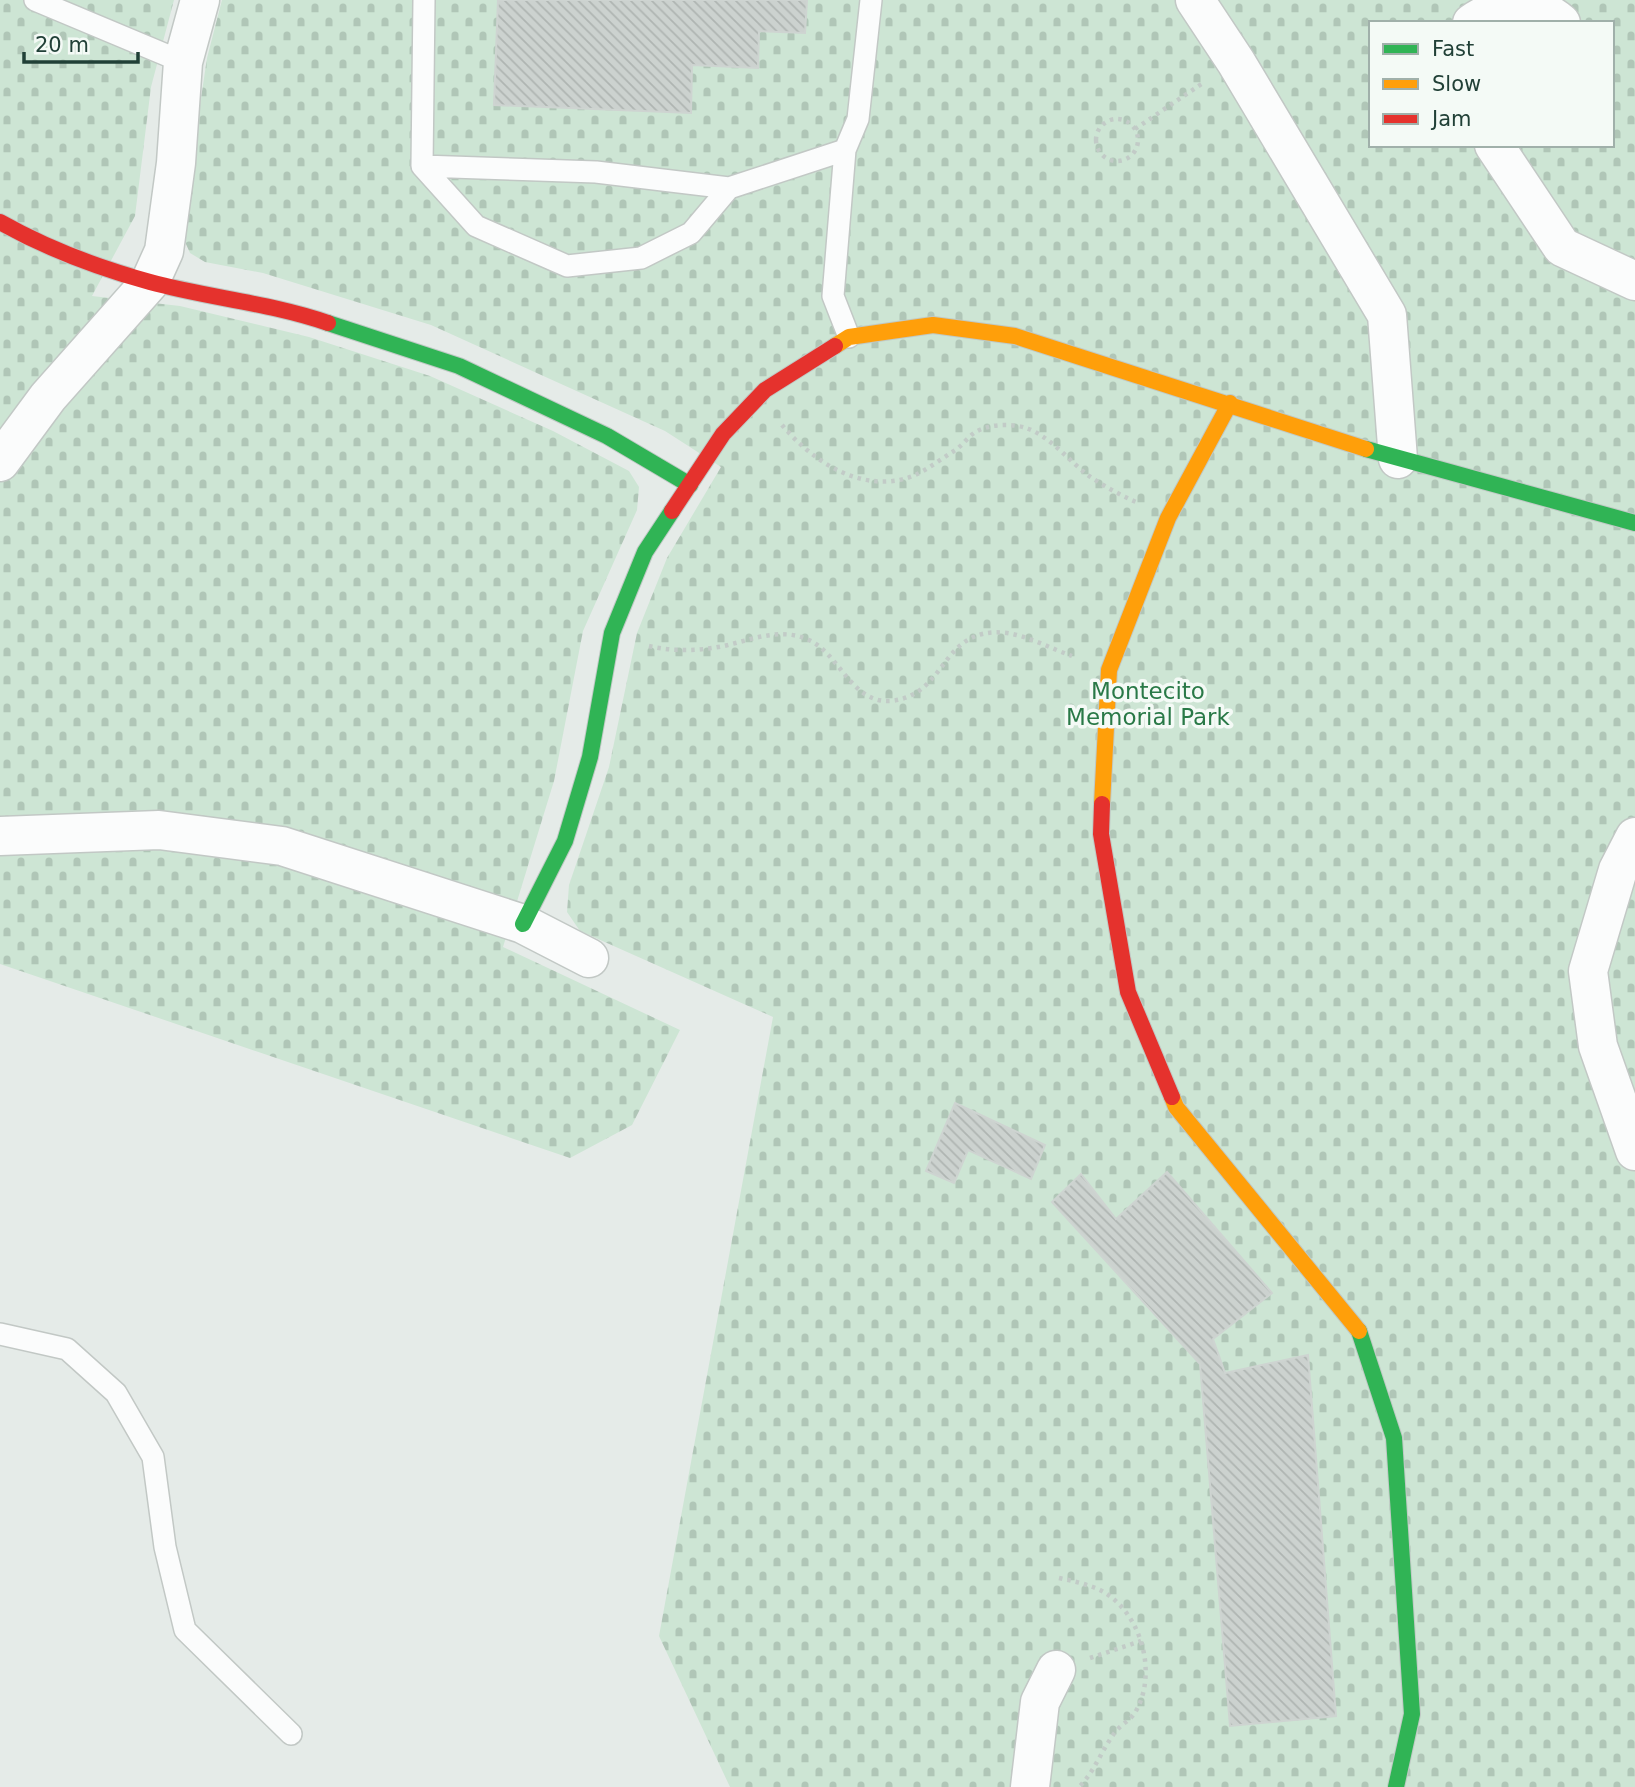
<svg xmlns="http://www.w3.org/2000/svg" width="1635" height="1787" font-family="'DejaVu Sans',sans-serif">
<defs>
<pattern id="cemetery-stones" width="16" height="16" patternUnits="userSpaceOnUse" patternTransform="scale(1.75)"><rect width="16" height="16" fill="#cde5d4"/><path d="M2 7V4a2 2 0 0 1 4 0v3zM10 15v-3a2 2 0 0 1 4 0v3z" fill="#b0c6b7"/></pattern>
<pattern id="building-back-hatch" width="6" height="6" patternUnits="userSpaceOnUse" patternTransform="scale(1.75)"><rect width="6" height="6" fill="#ccd2cf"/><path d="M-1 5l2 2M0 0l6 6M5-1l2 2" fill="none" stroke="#afb5b2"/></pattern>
</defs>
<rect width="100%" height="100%" fill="#e5ebe8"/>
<path fill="url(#cemetery-stones)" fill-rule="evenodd" d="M0,0h174l-23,87 -16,129 -43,80 88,10 129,31 121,39 123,55 76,40 10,16 -2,23 -54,121 -29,150 -51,166 177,83 -48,95 -62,33 -570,-194z
M222,0h1413v1787h-905l-71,-151 114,-619 -193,-86 -13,-19 2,-27 40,-118 28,-134 30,-75 54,-91 -56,-36 -234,-106 -168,-52 -58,-11 -15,-9 -9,-20 26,-175zM1371,23h241v122h-241z"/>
<path fill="url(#building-back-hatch)" stroke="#ced4d1" stroke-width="2" d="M498,0h309l-2,33 -46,-2 -1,37 -66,-3 -1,48 -197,-8z
M955,1103l90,42 -14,34 -63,-29 -14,33 -28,-12z
M1167,1172l105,121 -59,46 12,34 83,-18 28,361 -106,10 -30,-362 -148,-162 29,-28 35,45z"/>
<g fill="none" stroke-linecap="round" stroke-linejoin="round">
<defs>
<path id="lane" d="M35,0l148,62
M424,0l-2,166 174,6 133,16 116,-38
M422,166l54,60 91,40 74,-8 50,-25 38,-45
M849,337l-16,-41 12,-146 13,-31 13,-119
M0,1334l67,15 49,44 37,64 12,90 20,83 106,104"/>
<path id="street" d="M1195,0l41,62 151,253 11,144
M1472,23c27,-19 63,-23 89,0
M1494,145l68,102 73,34
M0,462l48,-65 102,-115 14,-31 12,-88 7,-101 17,-62
M0,836l159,-6 123,16 241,78 66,34
M1635,837l-17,33 -30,101 10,75 37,105
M1030,1787l10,-85 16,-32"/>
<path id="fast" d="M328,323l131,43 148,70 83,49
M1366,449l269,74
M523,924l42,-83 25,-84 22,-124 33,-81 27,-41
M1359,1331l35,107 18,276 -16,73"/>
<path id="slow" d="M835,346l14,-9 84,-12 82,11 351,113
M1102,804l7,-134 59,-152 62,-115
M1172,1097l4,10 183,224"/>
<path id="jam" d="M0,222c46,26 99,46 150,60 59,16 120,21 178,41
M672,511l51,-77 42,-44 70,-44
M1102,804l-1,30 27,158 44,105"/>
</defs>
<use href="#lane" stroke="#c2c8c5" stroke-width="24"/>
<use href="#street" stroke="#c2c8c5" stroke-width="41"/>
<use href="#fast" stroke="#c0c9c5" stroke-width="18"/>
<use href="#slow" stroke="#c0c9c5" stroke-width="18"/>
<use href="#jam" stroke="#c0c9c5" stroke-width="18"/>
<path stroke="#c2cbc7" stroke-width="4.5" stroke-dasharray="3.5 5" stroke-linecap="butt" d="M1096 140a21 21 0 1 1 42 0a21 21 0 1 1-42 0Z
M1135,129l68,-46
M782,425c31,37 81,70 131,51 14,-6 28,-17 41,-25 8,-5 13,-13 20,-18 13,-9 37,-10 52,-5 24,8 43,33 63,48 15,10 31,19 47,26
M649,646c26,6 53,5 79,-1 28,-7 56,-18 83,-4 29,15 41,62 79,60 59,-5 49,-76 117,-68 21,3 45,16 65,23
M1059,1578c14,3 28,6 41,12 41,21 58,82 36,121 -4,8 -13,12 -19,19 -15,18 -21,40 -38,57
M1090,1658l51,-17"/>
<use href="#lane" stroke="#fbfcfc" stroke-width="21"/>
<use href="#street" stroke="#fbfcfc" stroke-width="38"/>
<use href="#fast" stroke="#30b455" stroke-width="16"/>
<use href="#slow" stroke="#ff9f0a" stroke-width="16"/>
<use href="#jam" stroke="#e5322d" stroke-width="16"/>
</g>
<g text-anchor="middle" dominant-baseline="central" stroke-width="7" stroke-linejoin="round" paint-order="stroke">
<g font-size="23" fill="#297947" stroke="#f4faf6">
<text x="1148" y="691">Montecito<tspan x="1148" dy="26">Memorial Park</tspan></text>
</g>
</g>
<rect x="1369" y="21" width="245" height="126" fill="#f4faf6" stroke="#a0b0aa" stroke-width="2"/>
<rect x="1383" y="44" width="35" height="10" fill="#30b455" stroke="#a0b0aa" stroke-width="2"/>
<text x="1432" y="56" font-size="21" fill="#214037">Fast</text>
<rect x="1383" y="79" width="35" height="10" fill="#ff9f0a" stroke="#a0b0aa" stroke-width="2"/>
<text x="1432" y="91" font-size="21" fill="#214037">Slow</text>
<rect x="1383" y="114" width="35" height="10" fill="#e5322d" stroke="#a0b0aa" stroke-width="2"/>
<text x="1432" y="126" font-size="21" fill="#214037">Jam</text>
<path d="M24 52v10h114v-10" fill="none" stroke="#214037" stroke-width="3.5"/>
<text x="35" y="52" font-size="21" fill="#214037" stroke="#f4faf6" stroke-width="5" paint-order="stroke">20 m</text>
</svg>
